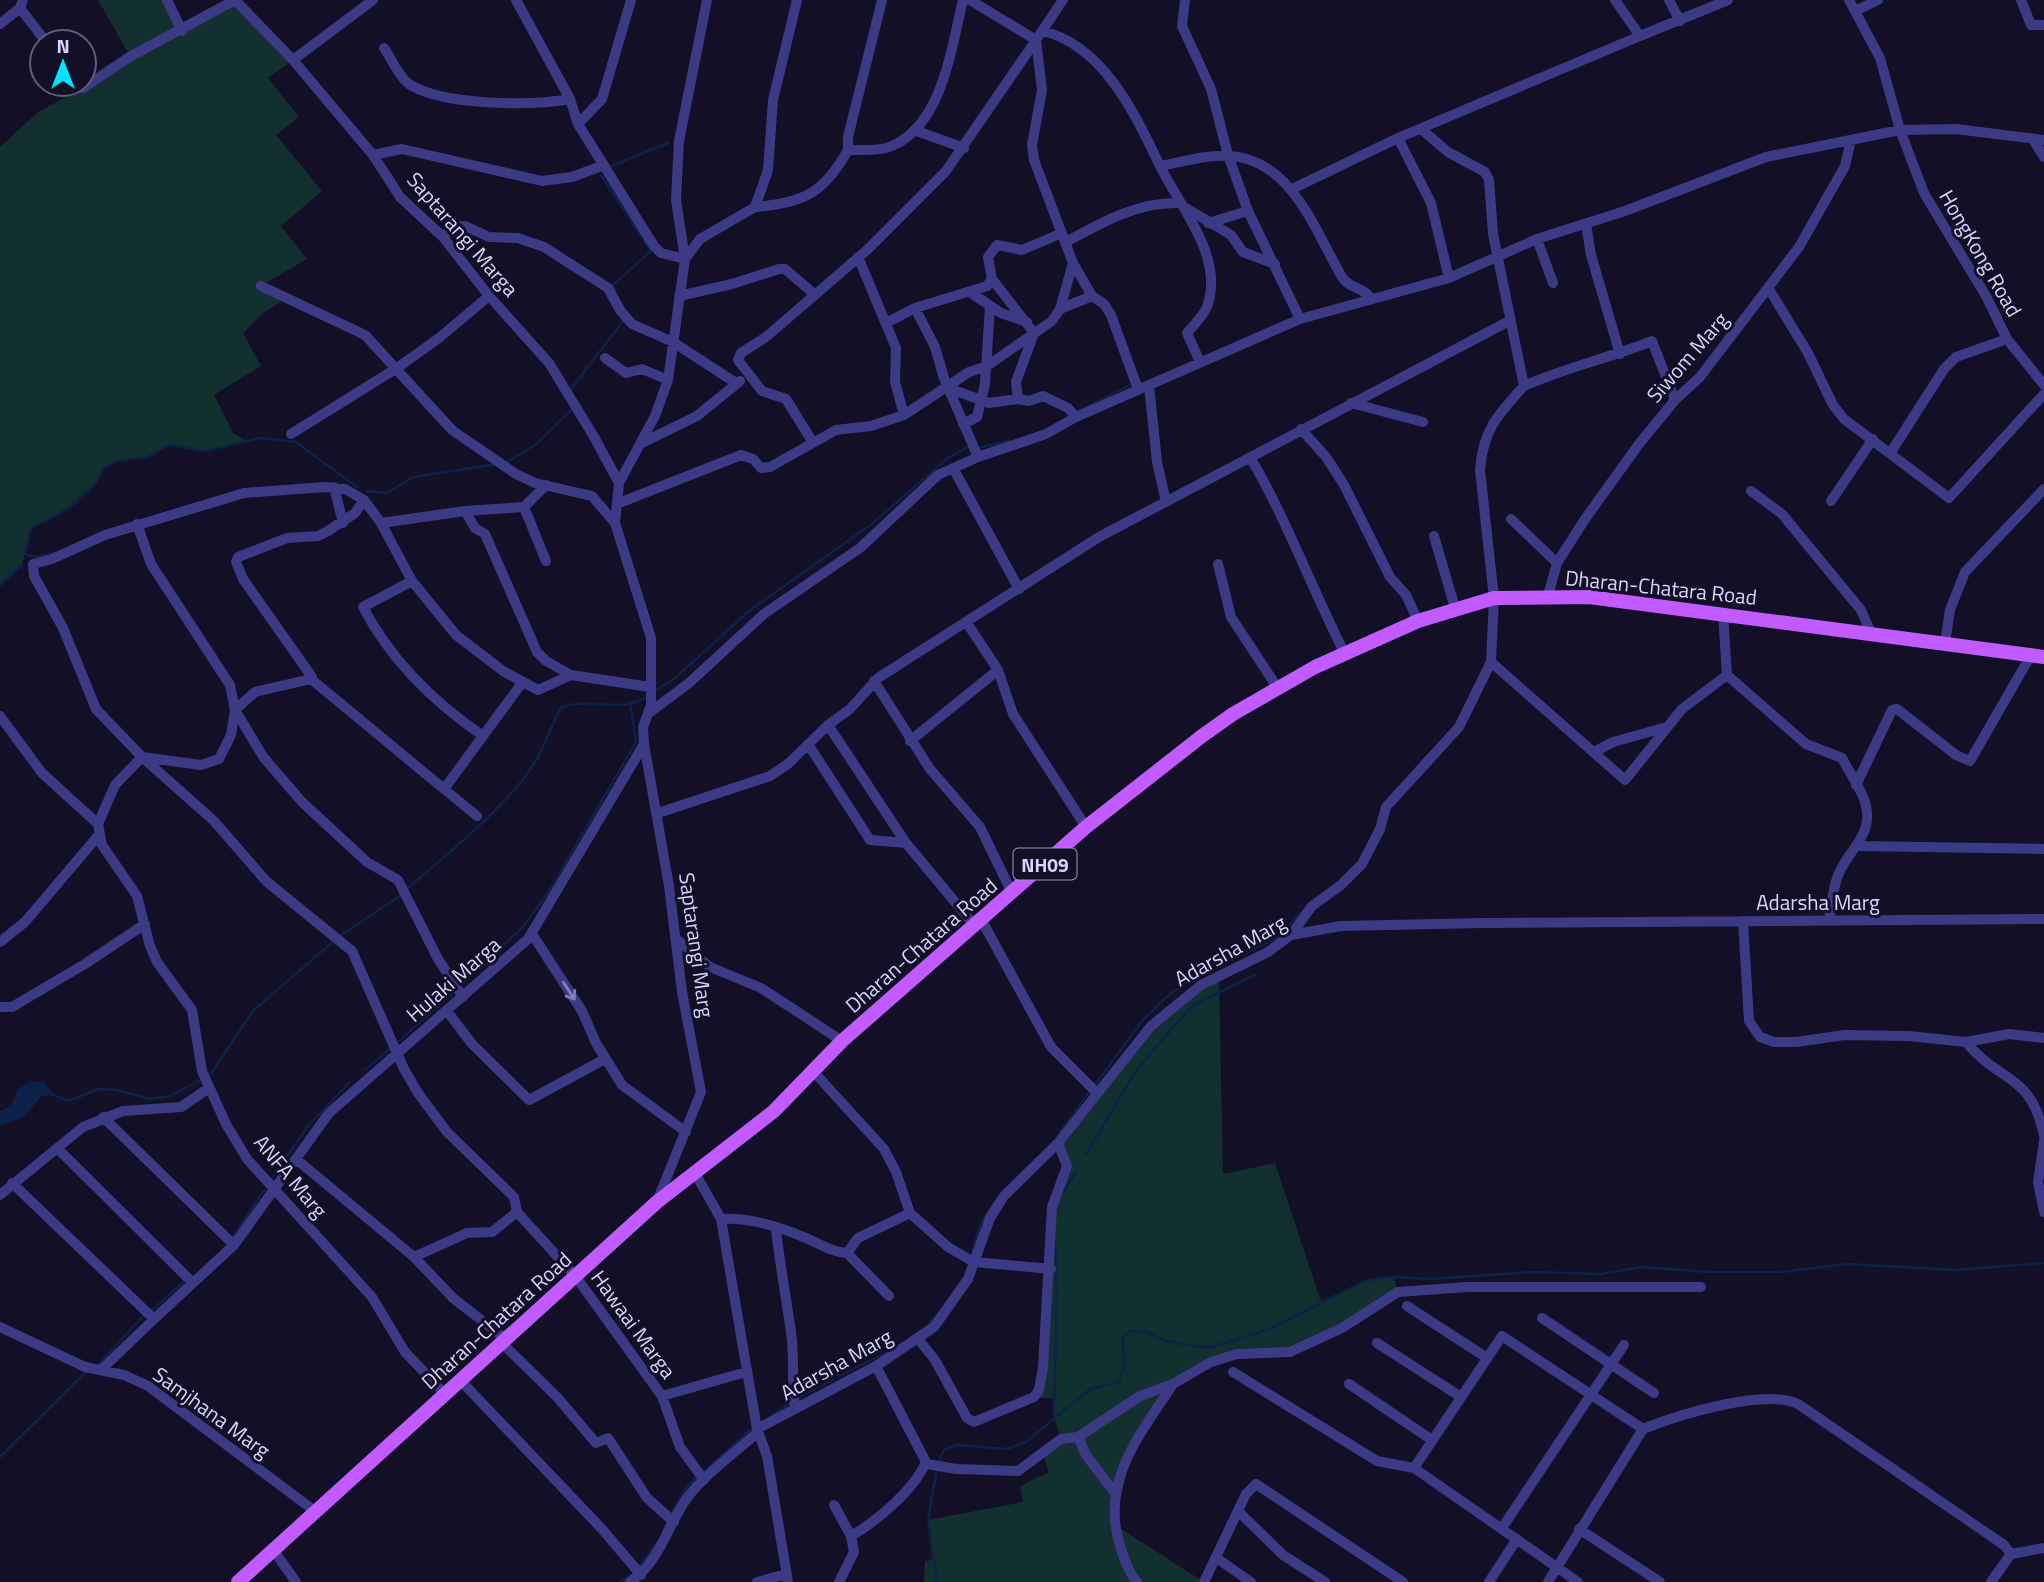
<svg xmlns="http://www.w3.org/2000/svg" width="2044" height="1582" font-family="'Titillium Web',sans-serif">
<rect width="100%" height="100%" fill="#130f26"/>
<path fill="#12302f" d="M98,0h69l15,31 53,-31 58,60 -25,18 31,39 -23,18 46,56 -41,35 26,33 -45,26 23,14 -22,14 -20,20 18,33 -47,29 19,38 12,7 -42,11 -34,-5 -21,11 -32,4 -12,7 -5,12 -41,36 -27,12 -9,37 -22,20v-438l38,-35 45,-24 47,-32z
M1219,976l4,198 52,-11 46,138 46,-21 27,-3 4,15 -108,60 -53,2 -65,30 -40,63 -17,78 89,57h-280l1,-21 7,-1 -4,-40 95,-18 -3,-16 29,-14 -6,-17 18,-16 -7,-22 1,-18 -21,-2 5,-7 13,-183 13,-30 -7,-34 93,-117z"/>
<path fill="#0c2248" d="M31,1081l13,2 10,12 -13,1 -16,20 -25,10v-15l11,-5 6,-16z"/>
<g fill="none" stroke-linecap="round" stroke-linejoin="round">
<path stroke="#0c2248" stroke-width="2.5" d="M611,166l57,-23
M601,175l50,76 -38,34 2,4
M571,389l52,-68
M1076,412l56,-28
M978,448l31,-7
M507,462l28,-17 37,-36
M367,491l20,2 26,-16 84,-13
M54,553l-17,4 -12,-3 6,-26c26,-12 63,-31 72,-60l13,-7 32,-4 21,-12 34,6 57,-13 36,4 61,45
M0,585l22,-20
M654,691l20,-12 75,-68 124,-88 75,-65 20,-11
M408,888c38,-33 102,-84 127,-126 10,-16 16,-37 26,-54 26,-12 60,6 85,-11
M340,936l61,-41
M461,985l62,-58 27,-37 86,-148 -6,-40
M399,1041l54,-48
M365,1070l27,-23
M211,1074l42,-63 82,-71
M1095,1085l47,-64 20,-20 28,-22 87,-41 24,-26
M51,1094l18,7 29,-12 18,1 34,9 20,-3 30,-16
M1060,1132l29,-40
M1085,1156l52,-87 56,-64 62,-30
M271,1180l37,-54 41,-43
M1061,1196l15,-24
M233,1237l31,-47
M972,1252l8,-27 20,-31
M152,1310l34,-30
M928,1325l9,-11
M98,1365l45,-49
M839,1376l48,-24
M797,1399l37,-20
M772,1415l17,-11
M1054,1415l3,-122 -2,-53
M0,1457l85,-84
M938,1463l6,-13 12,-5 51,4 19,-7 64,-53 29,-7 5,-17 -1,-27 7,-7 17,1 18,9 44,7 58,-18 100,-50 27,-3 36,2 102,-7 69,2 40,-7 68,5h73l65,-8 109,6 88,-7
M703,1473l48,-44
M671,1515l14,-26 11,-11
M662,1533l6,-13
M639,1567l18,-25
M620,1582l11,-7
M937,1582l-9,-62 9,-51"/>
<path stroke="#3d3a85" stroke-width="10" d="M167,0l15,31
M516,0l54,99 8,25 76,122 7,7 24,6 15,-20 55,-32 13,-37 5,-70 24,-100
M970,0l66,40 27,-40
M1185,0l-3,26 29,63 17,66 20,56 52,108
M1615,0l25,36 88,-36
M1669,0l11,21
M1849,0l31,58 20,72 24,63 62,103 21,43 37,46
M2021,0l10,25h13
M20,8l26,34
M1855,11l23,-11
M0,24l20,-16 3,-8
M1043,31c61,15 92,83 117,135 22,-4 48,-12 70,-10 62,4 85,75 112,121 7,12 23,10 29,22
M1036,40l6,50 -10,55 2,15 39,103 19,33 12,8 7,11 27,74
M384,48c7,10 15,29 25,36 34,22 122,22 161,15
M293,60l80,-60
M80,84l3,4 48,-32 104,-56 58,60 80,95 27,42 43,40 46,59 60,67 44,72 26,48 -4,40 36,115v67l-8,22 1,17 25,142 13,106 19,100 -43,107
M578,124l24,-25 29,-99
M914,130l50,18
M1398,138l33,65 18,75
M2034,141l10,16
M848,150v-13l34,-137
M373,155l29,-6 140,32 30,-4 32,-12
M1160,166c20,41 65,91 47,141 -4,9 -14,19 -20,26l13,29
M1292,189l106,-51 242,-102
M755,207c49,-4 69,-14 93,-57 12,0 26,1 38,-2 56,-17 65,-100 77,-148
M1186,208l45,27 12,17 32,12
M1208,223l40,-12
M1586,224l5,31 29,99
M443,237l9,-10 13,-1 24,11 29,1 26,9 64,41 12,22 12,14 41,18 63,41
M1537,239l16,44
M1066,242c35,-19 71,-40 112,-39
M858,257l38,91 -1,34 9,33
M992,279l42,54 -18,49 2,17 11,2 14,-5 25,12 8,9
M261,286l104,49 87,95 64,44 19,9 57,13 23,27
M1769,289l39,64 25,52 11,14 105,79 95,-104
M971,293l30,20 26,9
M679,296l53,-12 47,-15h6l28,24
M915,308l20,39 9,31 34,79
M1060,309l32,-13
M886,323l29,-15 72,-22 5,-7 -4,-22 9,-12 25,5 40,-17
M605,358l21,15 16,-4 26,11
M1149,385l8,77 9,40
M1524,386c42,-19 86,-28 128,-45l23,59
M948,388l41,15 29,-4
M1351,403l72,19
M963,424l14,-7 8,-33 5,-78
M1301,429l25,28 18,28 46,92 16,18 12,26
M291,434l106,-66 42,-30 50,-42
M812,441l-26,-42 -24,-8 -24,-31 3,-7 25,-16 101,-87 79,-79 90,-131
M640,444l57,-28 43,-35
M1891,452l53,-83 12,-12 51,-18
M1250,457c37,63 62,132 95,197
M953,468l66,121
M619,483l36,-67 13,-36 17,-121 -9,-59 3,-59 28,-141
M334,487l9,36
M1751,491l31,23 79,96 10,23
M1831,501l42,-62
M619,503l122,-48 12,4 8,9 9,-1 66,-37 35,-4 33,-11 65,-43 18,-6 65,-45 8,-12 13,-46
M524,507l22,-22
M465,511l10,17 10,6 52,118 9,9 25,14
M1511,519l46,44
M381,523l84,-12 59,-4 22,54
M137,524l14,40 79,121 5,25 -4,25 -12,24 -18,6 -59,-8
M1434,536l21,72
M1218,564l13,53 46,70
M412,581l-49,26c27,52 72,96 120,129
M1548,596l9,-33 28,-44 54,-75 36,-44 25,-23 99,-130 46,-81 6,-26
M1723,614l4,61
M967,623l31,47 15,44 73,113
M1945,643l5,-33 15,-38 79,-83
M1491,662l134,118 57,-71 45,-34 79,69 36,14c7,14 18,29 23,44 9,29 -11,43 -23,65 -9,16 -10,35 -13,53
M311,679l1,-2 -69,-98 -7,-17 2,-5 49,-19 31,-2 10,-5 27,-18 9,-13
M874,681l56,88 50,58 32,66
M650,687l-79,-12 -33,15 -35,-19 -47,-36 -44,-54 -31,-58 -17,-23 -19,-11 -20,-2 -81,6 -139,42 -53,24 -19,5 1,12 29,52 33,81 46,48 72,64 52,60 86,70 52,118 14,24 29,39 67,65 3,15 59,65 86,119 84,-24
M235,710l20,-18 56,-13 133,110 78,-106
M235,710l29,48 38,44 65,60 31,18 40,79 25,38
M649,713l40,-30 75,-69 96,-66 78,-73 40,-18 68,-23 30,-17 224,-98 149,-41 88,-39 88,-28 141,-54 134,-27 56,-1 88,11
M0,716l42,57 56,51 4,21 35,51 13,50 7,16 35,48 10,61 24,53 21,35 125,138 33,55 40,42
M828,725l78,118
M910,741l88,-71
M808,744l62,96 36,3 69,83
M1594,752l19,-10 54,-15
M1856,785l36,-75 5,-1 59,46 14,6 61,-106
M444,789l33,27
M658,813l112,-37 19,-13 39,-38 22,-16 28,-31 221,-141 412,-217
M98,824l17,-39 27,-28
M1859,846l185,3
M982,921l69,126 46,46
M1743,921l6,100 11,16 14,5h22l49,-7 64,1 57,6 43,-8 35,4
M532,934l50,77 14,32 26,42 64,47
M1291,935l21,-29 29,-21 21,-21 18,-35 6,-22 73,-80 32,-65 3,-64 -14,-128c3,-40 18,-56 44,-84l-31,-152 -4,-54 -4,-8 -37,-20 -27,-23
M675,938l35,29 51,21 81,53
M0,942l25,-20 73,-86
M0,1007h12l73,-43 60,-40
M447,1011l25,33 57,56 76,-41
M1966,1042c34,42 65,30 78,94
M813,1071l71,78 12,23 14,41 38,34 26,15 77,7
M103,1117l131,128
M2044,1141l-6,41 6,30
M57,1148l136,135
M296,1159l118,98 39,41 54,42
M695,1173l26,46 36,210 10,27 21,126
M12,1183l142,136 80,-74 95,-132 199,-174 116,-195
M0,1195l83,-68 40,-16 58,-4 28,-19
M721,1219c25,-2 57,7 80,17 16,6 29,16 46,17l42,43
M776,1230c4,34 10,68 15,102 4,26 0,50 4,76
M847,1253l11,-15 52,-25
M414,1257l53,-24 25,-1 25,-20
M1407,1306l80,52
M1542,1318l112,75
M0,1327l85,40 39,8 24,11 168,126
M919,1340l16,20 32,58 7,4 60,-25 5,-7 4,-23 9,-160 15,-41 -9,-23
M1377,1343l84,54
M503,1344l54,53 39,46 12,-5 39,60 27,24
M876,1366l51,98 29,5 62,2 43,-32 17,-2 62,-41 33,-12 38,-22 26,-8 53,-2 52,-24 56,-36 69,-5h234
M101,1370l53,-51
M1233,1372l144,89 37,7 164,114
M461,1381l141,148 39,46
M1349,1384l83,56
M662,1396l18,51 24,33
M757,1429l119,-63 58,-39 34,-48 22,-61 14,-22 54,-53 93,-117 50,-41 67,-33 23,-17 50,-9 141,-3 562,-4
M1078,1437l8,18 29,38
M1414,1468l88,-132 141,93
M834,1505l17,31
M1239,1512l44,43 42,27
M1502,1528l122,-183
M1579,1529l81,53
M274,1551l22,31
M1218,1559l33,23
M630,1582c30,-20 37,-56 57,-84 19,-25 48,-45 71,-66
M757,1582l29,-8
M839,1582l15,-30 -3,-16c26,-15 63,-46 75,-74
M1137,1582c-9,-10 -14,-27 -18,-40 -18,-62 22,-109 54,-158
M1204,1582l42,-88 10,-10 147,98
M1489,1582l28,-43
M1548,1582l95,-153c35,-14 121,-41 155,-25l206,141 7,9
M1991,1582l20,-28 33,-6"/>
<path stroke="#c25bff" stroke-width="14" d="M238,1582l419,-380 117,-91 68,-70 244,-214 116,-91 31,-22 82,-47 103,-46 76,-23 95,-1 455,60"/>
</g>
<defs><path id="oneway-shaft" d="M-6 0H5M1.5-3L5.5 0L1.5 3" fill="none" stroke-width="1.6" stroke-linecap="round" stroke-linejoin="round" transform="scale(1.75)"/></defs>
<use stroke="#837fbc" href="#oneway-shaft" transform="translate(569 991) rotate(57)"/>
<g text-anchor="middle" dominant-baseline="central" stroke-width="6" stroke-linejoin="round" paint-order="stroke">
<rect fill="#130f26" stroke="#9e99be" stroke-width="2" x="1013.5" y="848.5" width="63" height="31" rx="5"/>
<g font-size="19" font-weight="bold" fill="#d9d4ff">
<text x="1045" y="864">NH09</text>
</g>
<g font-size="21" fill="#d9d4ff" stroke="#130f26">
<text transform="translate(463 234) rotate(49)">Saptarangi Marga</text>
<text transform="translate(1981 253) rotate(60)">HongKong Road</text>
<text transform="translate(1687 357) rotate(-49)">Siwom Marg</text>
<text transform="translate(1661 587) rotate(6)">Dharan-Chatara Road</text>
<text x="1818" y="902">Adarsha Marg</text>
<text transform="translate(697 945) rotate(82)">Saptarangi Marg</text>
<text transform="translate(921 945) rotate(-41)">Dharan-Chatara Road</text>
<text transform="translate(1230 950) rotate(-29)">Adarsha Marg</text>
<text transform="translate(453 979) rotate(-41)">Hulaki Marga</text>
<text transform="translate(291 1176) rotate(50)">ANFA Marg</text>
<text transform="translate(496 1320) rotate(-42)">Dharan-Chatara Road</text>
<text transform="translate(634 1324) rotate(54)">Hawaai Marga</text>
<text transform="translate(836 1364) rotate(-29)">Adarsha Marg</text>
<text transform="translate(212 1412) rotate(36)">Samjhana Marg</text>
</g>
</g>
<g transform="translate(63 63)"><circle r="33" fill="#130f26" stroke="#625e7d" stroke-width="2"/>
<path d="M0-5L12 26L0 18L-12 26Z" fill="#00e5ff"/>
<text y="-10" font-size="19" font-weight="bold" text-anchor="middle" fill="#d9d4ff">N</text>
</g>
</svg>
